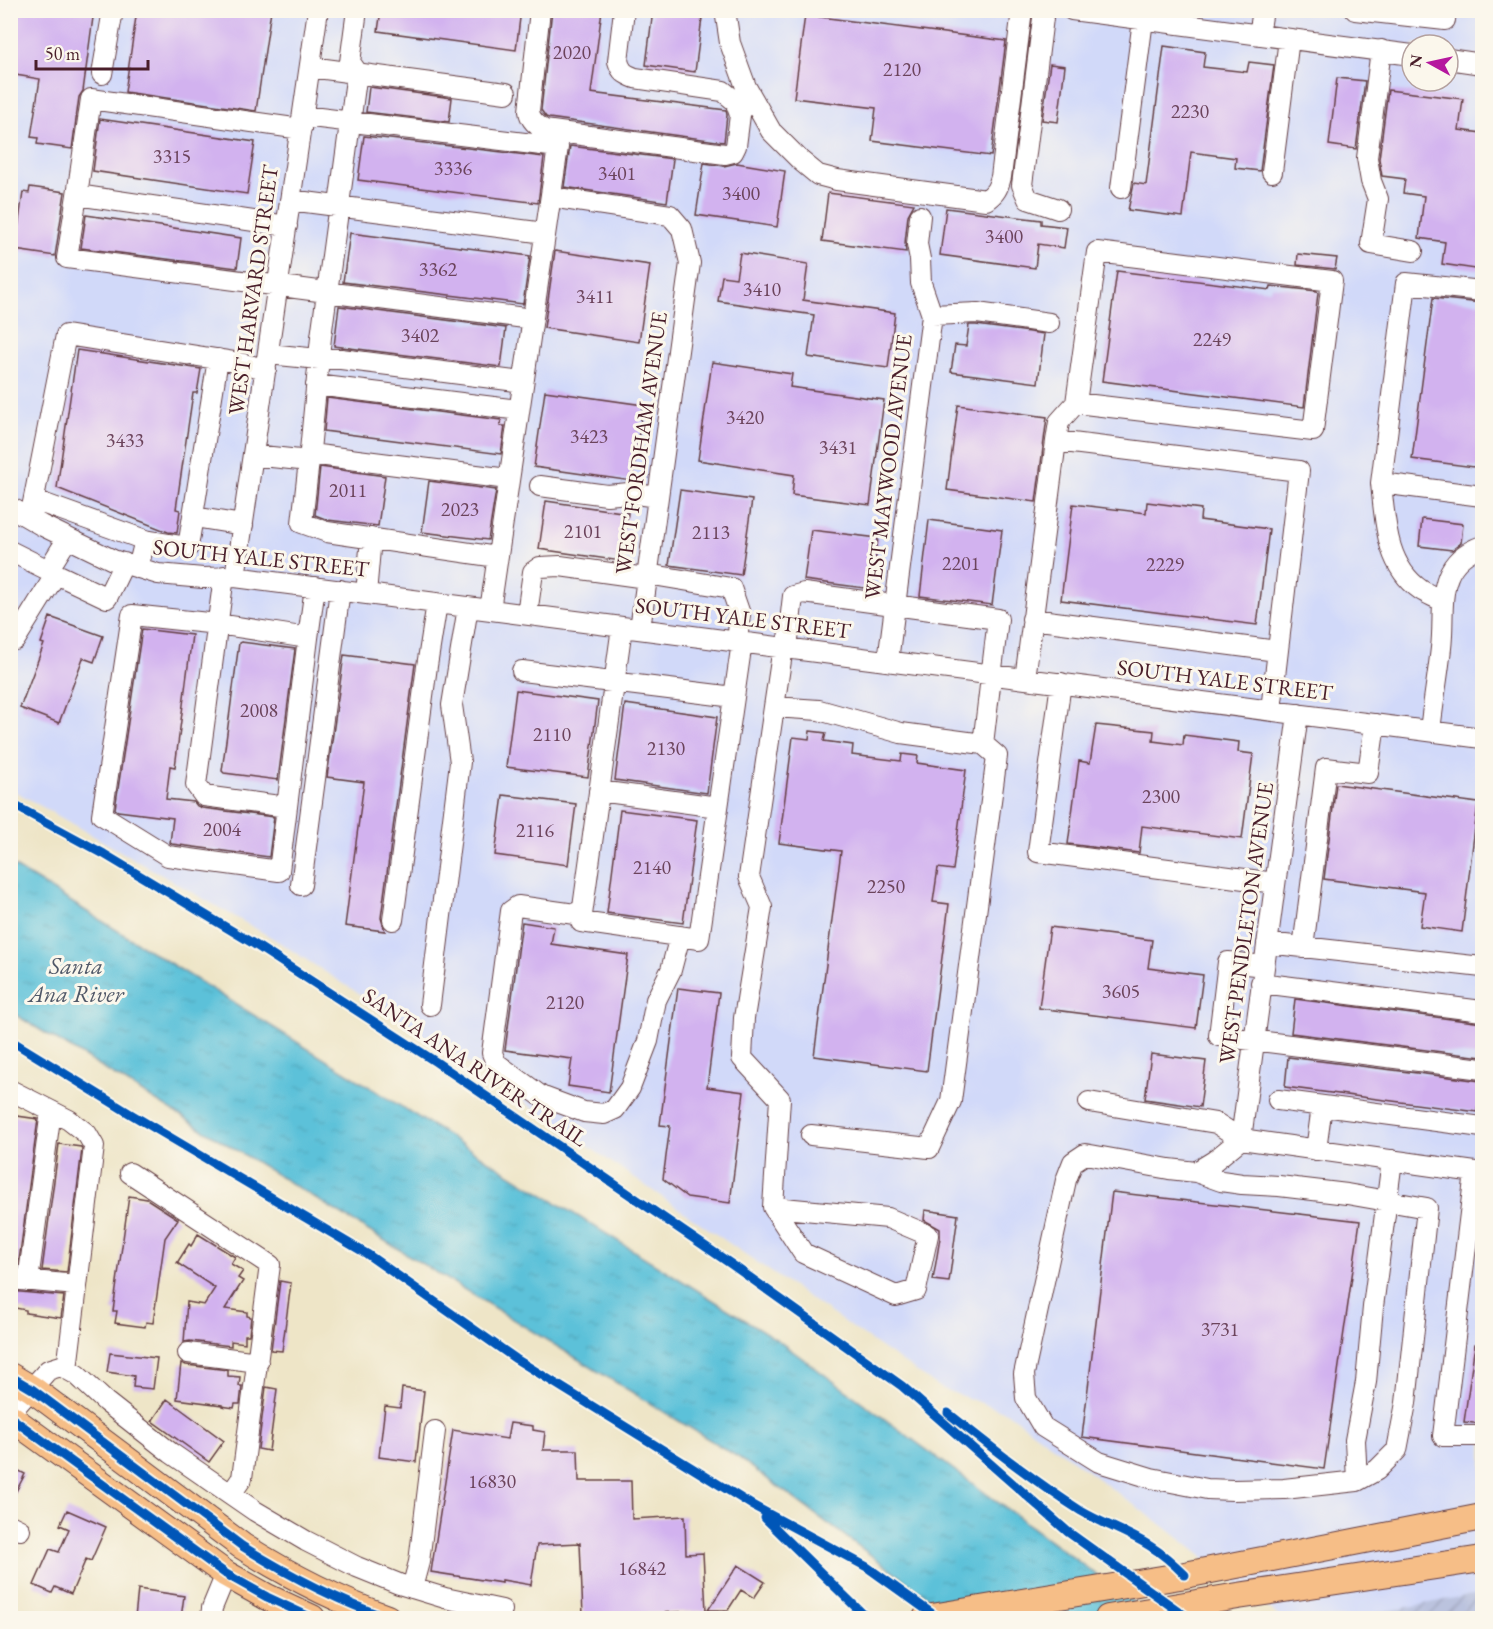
<svg xmlns="http://www.w3.org/2000/svg" width="1493" height="1629" font-family="'EB Garamond',serif">
<defs>
<pattern id="industrial-furrows" width="10" height="10" patternUnits="userSpaceOnUse" patternTransform="scale(1.5)"><rect width="10" height="10" fill="#bbc3de"/><path d="M-1 1l2-2M0 10L10 0M9 11l2-2" fill="none" stroke="#a2a7bf"/></pattern>
<pattern id="water-ripples" width="26" height="14" patternUnits="userSpaceOnUse" patternTransform="scale(1.5)"><rect width="26" height="14" fill="#5bc1d9"/><path d="M2 4q2-2 4 0t4 0M15 11q2-2 4 0t4 0" fill="none" stroke="#51a5ba"/></pattern>
</defs>
<rect width="100%" height="100%" fill="#fbf7ec"/>
<filter id="ink" filterUnits="userSpaceOnUse"><feTurbulence type="fractalNoise" baseFrequency=".0167" numOctaves="2"/><feDisplacementMap in="SourceGraphic" scale="12" xChannelSelector="R" yChannelSelector="G"/><feConvolveMatrix kernelMatrix="1 2 1 2 8 2 1 2 1" color-interpolation-filters="sRGB"/></filter>
<filter id="wash" filterUnits="userSpaceOnUse"><feTurbulence type="fractalNoise" baseFrequency=".008" numOctaves="4" result="noise"/><feDisplacementMap in="SourceGraphic" scale="24" xChannelSelector="R" yChannelSelector="G"/><feGaussianBlur stdDeviation="1.35" result="paint"/><feColorMatrix in="noise" values="0 0 0 0 0 0 0 0 0 0 0 0 0 0 0 0 0 1.4 0 .05"/><feComposite in="paint" operator="in"/></filter>
<g filter="url(#wash)">
<rect width="100%" height="100%" fill="#eee5c7"/>
<path fill="#d1d9f9" fill-rule="evenodd" d="M11,11h1471v1607h-201l-115,-90 -160,-116 -66,-24 -470,-323 -196,-126 -263,-150zM1412,45h36v36h-36z"/>
<path fill="url(#industrial-furrows)" d="M1482,1594v24h-130l114,-22z"/>
<path fill="url(#water-ripples)" stroke="#527082" stroke-width="1.5" d="M10,864l766,475 379,279h-199l-218,-161 -727,-445z"/>
<g id="blocks">
<path fill="#d2b2ef" d="M10,10h84l-11,81 -4,6 -7,52 -35,-5 1,-6 -7,-1 9,-58 -30,-5z
M137,10h134l-15,101 -131,-19z
M381,10h140l-5,40 -138,-19z
M552,10h50l-11,83 135,17 1,5 -3,27 -175,-24 -3,-1 -5,-7z
M653,10h50l-8,62 -49,-7z
M805,15l201,26 -15,115 -119,-15 4,-33 -82,-10z
M1164,46l41,6 -2,15 44,5 2,-10 25,3 -14,106 -25,-3 1,-10 -45,-6 -8,65 -55,-7 6,-27 12,2z
M1050,64l15,2 -7,56 -16,-2z
M1337,78l28,3 -9,68 -27,-4z
M369,87l83,11 -3,24 -83,-10z
M1388,90l75,9 -4,31 23,3v137l-40,-6 3,-22 -26,-4 5,-42 -21,-3 2,-14 -23,-3 -3,-17z
M100,119l155,23 -8,52 -154,-23z
M364,136l180,21 -6,46 -180,-23z
M570,146l103,13 -6,43 -103,-15z
M704,163l20,3 13,-3 48,8 -8,56 -81,-12z
M30,187l35,5 -10,64 -40,-6 8,-58 6,1z
M828,193l86,11 -6,11 -3,28 1,9 -84,-11z
M946,208l95,12v4l26,3 -3,21 -26,-4 -3,24 -95,-13z
M86,215l155,23 -4,30 -156,-20z
M350,233l180,23 -7,48 -180,-22z
M555,251l95,14 -11,77 -95,-14z
M740,253l68,11 -5,36 92,13 -7,55 -80,-11 6,-42 -96,-14 4,-25 14,2z
M1298,254l39,4 -2,11 -38,-4z
M1117,271l153,19 1,-4 46,5 1,2 -14,114 -202,-26z
M1433,298l49,5v165l-70,-9z
M339,306l167,22 -5,39 -167,-21z
M969,325h7l68,9 -6,49 -87,-11 4,-27 11,1z
M77,350l124,19 -4,24h-4l-17,116 4,1 -3,23 -9,-1 -111,-44z
M712,362l80,12 -2,13 94,13 -14,105 -78,-10 2,-20 -96,-15z
M545,391l98,14 -11,76 -98,-14z
M327,398l174,22 -1,6h5l-4,28 -177,-23z
M958,405l89,12 -11,85 -89,-12z
M320,467l65,9 -7,50 -50,-6 -13,-5z
M429,481l67,9 -8,50 -66,-8z
M680,490l72,10 -11,75 -72,-10z
M546,501l82,12 -7,48 -82,-12z
M1147,502l54,7 -1,11 69,9 -12,96 -196,-25 12,-96 73,9z
M1422,519l41,5 -2,19 -9,7 -33,-4z
M929,520l73,10 -10,75 -72,-9z
M811,530l67,8 -6,51 -68,-9z
M50,617l53,19 -9,26 -11,-4 -24,65 -39,-15 24,-64 -3,-1z
M142,629l50,6 -17,132 -5,-1 -4,33 28,3 3,4 5,2 72,9 -5,40 -97,-13 -2,-1 3,-25 -55,-7 -3,-2z
M241,642l54,7 -17,131 -54,-7 -2,-2 17,-128z
M344,655l71,9 -34,254 4,13 -40,-5 19,-144 -37,-5z
M516,690l82,11 -10,76 -82,-10z
M625,704l92,13 -10,76 -92,-13z
M1096,725l58,6 -1,10 30,4 1,-10 55,7 -1,10 15,2 -11,85 -100,-13 -3,27 -71,-9 11,-83 11,2z
M810,731l16,2 -2,8 29,4 -1,10 49,6 1,-7 16,2 -1,7 49,7 -13,100 -15,-2 -5,34 16,2 -22,167 -113,-15 27,-205 -62,-8 14,-106 16,2z
M1336,784l142,19 -16,129 -42,-6 5,-34 -101,-13z
M503,795l73,9 -8,61 -73,-10z
M620,810l77,10 -14,103 -76,-10z
M522,922l32,5 -3,17 77,11 -19,137 -41,-6 4,-27 -67,-9z
M1050,927l102,13 -4,28 55,7 -7,53 -157,-20z
M678,988l41,5 -12,94 37,5 -14,111 -43,-6 -24,-18 7,-53 -10,-1z
M1295,999l187,24v34l-191,-24z
M1151,1054l55,7 -6,46 -55,-8z
M1288,1057l193,24 -4,31 -192,-25z
M10,1115l28,4 -20,149 -8,-1z
M59,1144l22,3 1,2 -15,123 -25,-2z
M1112,1192l248,29 -36,248 -242,-32z
M129,1196l18,3 31,20 -13,19 -12,85 -7,-1 -1,5 -30,-4 2,-12h-4z
M925,1210l33,5 -9,67 -16,-2 7,-42v-9l-16,-9z
M198,1234l37,23 -4,7 12,7 -5,7 5,3 -18,28 22,3v4l4,1 -2,18h-4v8l-14,-2v5l-41,-5 -6,1 3,-40 17,3 11,-17 -38,-25 12,-19 2,2z
M280,1281l11,2 -9,68 -11,-1z
M10,1291l54,5 -3,22 -35,-5v-3l-16,-3z
M1475,1344h7v80l-18,-2z
M110,1353l47,5 -4,31 -20,-2 1,-11 -27,-4z
M181,1363l5,2 42,5v6l12,1 -1,9h3l-2,18h-5l-1,4 -12,-2v-1l-45,-6z
M266,1387l11,2 -8,62 -11,-2z
M402,1388l22,3 -8,71 -37,-5 6,-51 15,2z
M167,1399l57,42 -15,21 -57,-41z
M510,1423l23,3v4l12,2 -2,18h35l1,31h52l1,38 53,-3 1,38 17,-1 3,58 -123,5 -3,-73 -43,2 -6,40 -29,-5v3l-71,-11 22,-142 54,9z
M10,1466l15,8 -15,29z
M67,1510l39,17 -15,34 -5,-2 -15,35 -16,-7 -3,6 -18,-8 16,-36 9,3 10,-23 -9,-4z
M738,1565l27,17 -11,16 -13,-8 -13,20h-20z
M138,1589l46,7 -3,22h-46z"/>
</g>
</g>
<g filter="url(#ink)">
<use href="#blocks" fill-opacity="0" stroke="#633d42" stroke-width="1.5"/>
<g fill="none" stroke-linecap="round" stroke-linejoin="round">
<defs>
<path id="minor" d="M540,10l-11,101c1,9 8,14 15,19l181,24 8,-2 3,-6 4,-31 -5,-14 -12,-10 -88,-13c-10,-4 -14,-6 -17,-17l6,-51
M725,10l5,33 16,44 25,44 30,30 17,14 19,5 149,20c10,-7 12,-12 15,-23l21,-167
M1044,10l-22,175 6,14 30,10
M1072,10l340,45
M1355,10l90,10 1,-10
M1259,35l4,-25
M1381,50l-14,108 4,23 7,18 -7,45 42,7
M1448,59l34,5
M310,67l196,26
M102,74l11,-64
M303,116l255,31 -68,463
M1272,172l17,-133
M1121,188l22,-168
M77,195l-10,63c155,21 310,40 465,61
M564,199l106,16 12,14 8,34 -50,366
M290,200l255,33
M287,226l-210,-31 14,-96 210,30
M1482,291l-76,-8 -25,200 101,13
M932,315l45,-2 72,10
M268,354l51,5h22l182,23
M316,385l203,25
M1056,441l3,-19 17,-19 21,-151 235,29 -19,150 -237,-28
M310,454l198,25
M253,455l56,6 12,-124 36,-265 -7,-10 7,-52
M309,461l-7,62 25,9 170,25
M1381,483c4,38 5,83 40,107 6,4 14,7 21,11
M540,486l67,9 22,-2 28,4
M34,500l111,40 -7,28
M10,507l31,18 72,35 45,14 45,4 32,-1 1247,161
M194,517l49,8
M30,518l36,-183 169,27 31,7
M68,538l-20,32 59,28 17,-35
M145,540l43,7 30,-188
M10,551l38,19
M647,574l84,14 9,26 -3,28
M224,576l-28,209 8,11 83,11
M235,577l83,-567
M366,594l5,-56
M527,614l6,-42 7,-5 20,-1 86,12
M132,615l86,9 90,14 -29,233 -111,-15 -66,-41z
M1032,619l245,32
M622,627l-41,295 118,17 43,-297
M308,638l7,-51
M10,640h5l41,-66
M783,647l-9,60 45,3 82,23 82,11 15,-125 -194,-26 -11,3 -6,52
M888,661l44,-346 -11,-32 -1,-24 -3,-15 3,-28
M522,671l212,26
M1025,679l31,-238 243,30 -28,239
M1061,683l-23,169 237,31
M1430,731c3,-28 8,-55 11,-83 5,-40 -9,-84 41,-102
M599,791l119,16
M301,885l39,-295
M582,915l-64,-9 -7,5 -19,142 4,10 45,33 43,16 20,2 11,-5 15,-21 18,-47 8,-41 15,-30 9,-34
M393,920l34,-254 10,-63
M1267,943l215,24
M1303,948l23,-180 42,5 7,-49
M1264,966l-36,-4 -9,74 263,33
M1261,983l221,28
M430,1005l30,-243 -8,-57 16,-98
M10,1092l2,-1 57,29 18,14 7,12 -27,223
M1278,1100l204,27
M1089,1102l127,21 25,16 241,34
M811,1135l118,13 22,-47 46,-345 -14,-12
M1241,1139l57,-425
M1316,1150l6,-44
M1196,1172l25,9 21,3 37,2 68,8 80,14 -21,195 -9,47 -20,20 -20,11 -73,8 -51,1 -26,-1 -56,-11 -52,-16 -56,-35 -17,-29 -2,-24 42,-194 7,-18 12,-8 84,15 27,3 18,-11 27,-22
M1475,1172l-32,264h39
M130,1173l140,92 -28,213 -11,16
M773,1207l115,11 40,17 -12,55 -20,6 -93,-43 -30,-46 7,-108 -38,-41 2,-40 18,-111 -13,-30 25,-170
M10,1279l67,6
M28,1281l23,-170
M188,1353l70,9
M10,1413l38,-43 13,-4 16,9 29,27 65,51 84,58 51,30 51,26 42,17 46,14 57,12
M1357,1481l-2,-41 11,-58 7,-75 19,-147
M10,1525l10,5
M412,1588l7,-26 16,-131
M211,1618l1,-10 14,-34"/>
<path id="major" d="M10,1376l22,13 210,157c48,30 92,53 145,72
M10,1417l216,157 41,23 45,21
M926,1618l254,-42 302,-59
M1108,1618l130,-22 244,-37"/>
</defs>
<use href="#minor" stroke="#633d42" stroke-width="22"/>
<use href="#major" stroke="#633d42" stroke-width="28"/>
<use href="#minor" stroke="#fff" stroke-width="20"/>
<use href="#major" stroke="#f6be87" stroke-width="26"/>
<defs>
<path id="cycleway" d="M10,803l94,51 150,90 182,118 295,202 171,122 166,146 120,86
M10,1040l119,73 238,141 149,105 236,146 115,62 71,51
M10,1376l22,13 210,157c48,30 92,53 145,72
M948,1413c43,34 87,69 133,98 22,13 47,21 69,35 13,8 24,18 35,29
M10,1417l216,157 41,23 45,21
M765,1518l102,100"/>
</defs>
<use href="#cycleway" stroke="#fbf7ec" stroke-width="13"/>
<use href="#cycleway" stroke="#0057b8" stroke-width="9"/>
</g>
</g>
<g text-anchor="middle" dominant-baseline="central" stroke-width="6" stroke-linejoin="round" paint-order="stroke">
<g font-size="20" fill="#6c445c">
<text x="572" y="52">2020</text>
<text x="902" y="69">2120</text>
<text x="1190" y="111">2230</text>
<text x="172" y="156">3315</text>
<text x="453" y="168">3336</text>
<text x="617" y="173">3401</text>
<text x="741" y="193">3400</text>
<text x="1004" y="236">3400</text>
<text x="438" y="269">3362</text>
<text x="762" y="289">3410</text>
<text x="595" y="296">3411</text>
<text x="420" y="335">3402</text>
<text x="1212" y="339">2249</text>
<text x="745" y="417">3420</text>
<text x="589" y="436">3423</text>
<text x="125" y="440">3433</text>
<text x="838" y="447">3431</text>
<text x="348" y="490">2011</text>
<text x="460" y="509">2023</text>
<text x="583" y="531">2101</text>
<text x="711" y="532">2113</text>
<text x="961" y="563">2201</text>
<text x="1165" y="564">2229</text>
<text x="259" y="710">2008</text>
<text x="552" y="734">2110</text>
<text x="666" y="748">2130</text>
<text x="1161" y="796">2300</text>
<text x="222" y="829">2004</text>
<text x="535" y="830">2116</text>
<text x="652" y="867">2140</text>
<text x="886" y="886">2250</text>
<text x="1121" y="991">3605</text>
<text x="565" y="1002">2120</text>
<text x="1220" y="1329">3731</text>
<text x="492" y="1481">16830</text>
<text x="642" y="1568">16842</text>
</g>
<g font-size="22" fill="#4a1f2b" stroke="#fbf7ec">
<text transform="translate(253 290) rotate(-82)">WEST HARVARD STREET</text>
<text transform="translate(641 443) rotate(-82)">WEST FORDHAM AVENUE</text>
<text transform="translate(888 467) rotate(-83)">WEST MAYWOOD AVENUE</text>
<text transform="translate(261 558) rotate(6)">SOUTH YALE STREET</text>
<text transform="translate(743 618) rotate(7)">SOUTH YALE STREET</text>
<text transform="translate(1225 680) rotate(7)">SOUTH YALE STREET</text>
<text transform="translate(1246 923) rotate(-82)">WEST PENDLETON AVENUE</text>
<text transform="translate(475 1067) rotate(34)">SANTA ANA RIVER TRAIL</text>
</g>
<g font-size="24" font-style="italic" fill="#505868" stroke="#fbf7ec">
<text x="76" y="965">Santa<tspan x="76" dy="28">Ana River</tspan></text>
</g>
</g>
<rect width="1493" height="1629" fill="none" stroke="#fbf7ec" stroke-width="36"/>
<g transform="translate(1430 63) rotate(278)"><circle r="28" fill="#fbf7ec" stroke="#b4a19f" stroke-width="1.5"/>
<path d="M0-4.5L10 22L0 15L-10 22Z" fill="#b5179e"/>
<text y="-9" font-size="16" font-weight="bold" text-anchor="middle" fill="#4a1f2b">N</text>
</g>
<path d="M36 60v9h112v-9" fill="none" stroke="#4a1f2b" stroke-width="3"/>
<text x="45" y="60" font-size="18" fill="#4a1f2b" stroke="#fbf7ec" stroke-width="4.5" paint-order="stroke">50 m</text>
</svg>
